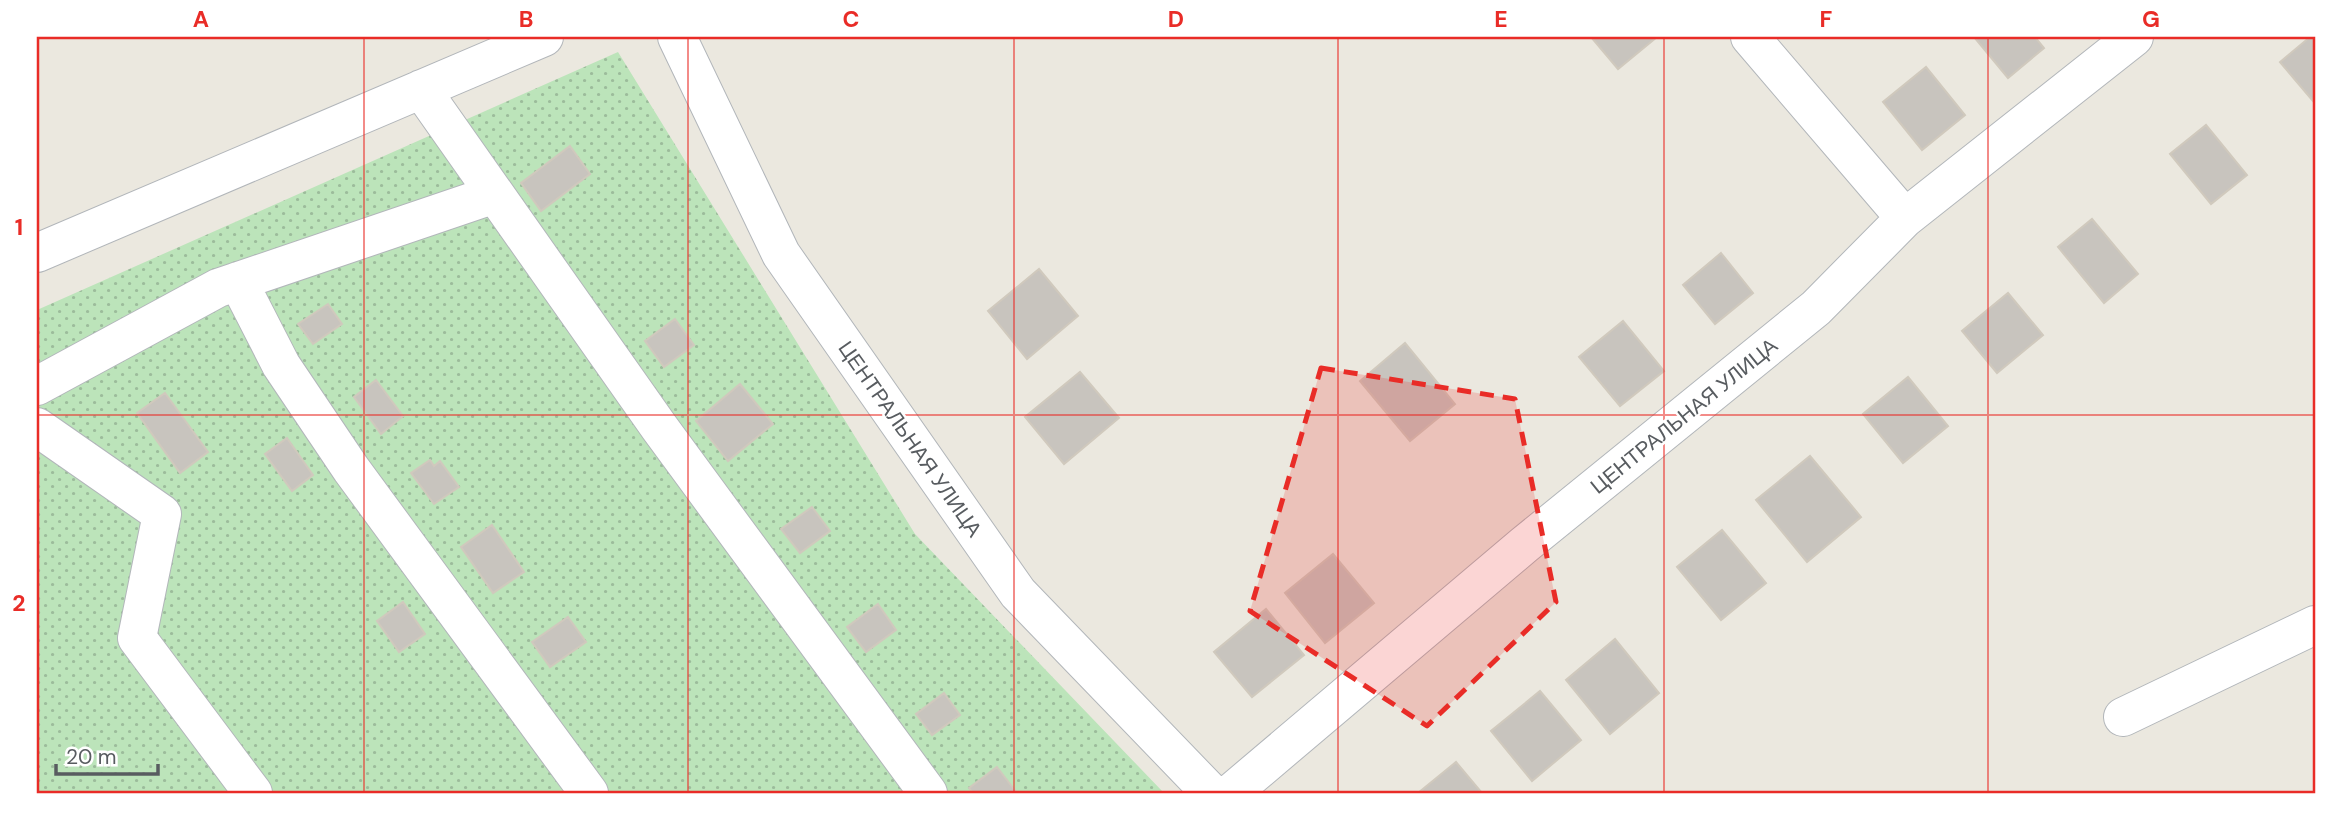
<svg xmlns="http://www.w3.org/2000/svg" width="2352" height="830" font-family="'DM Sans',sans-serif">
<defs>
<pattern id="garden-dots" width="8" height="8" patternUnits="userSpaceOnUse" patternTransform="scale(1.75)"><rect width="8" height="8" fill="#bce4ba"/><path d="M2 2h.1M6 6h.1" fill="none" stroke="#9cbc9b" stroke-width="1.8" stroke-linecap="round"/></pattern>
</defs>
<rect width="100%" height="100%" fill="#ebe8df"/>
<path fill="url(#garden-dots)" d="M618,52l297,482 249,259h-1127v-483z"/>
<path fill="#c8c4be" stroke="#d0c9bd" stroke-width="2" d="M1591,37h66l-39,32z
M1974,37h61l9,11 -36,30z
M2310,37h5v61l-2,3 -33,-39z
M1926,67l39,48 -43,35 -39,-48z
M2206,125l41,50 -36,29 -41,-50z
M570,146l20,28 -49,37 -20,-28z
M2092,219l46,55 -34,29 -46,-56z
M1721,253l32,40 -38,31 -32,-39z
M1039,269l39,47 -51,43 -39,-48z
M2008,293l35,42 -46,38 -35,-42z
M328,304l14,20 -29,20 -15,-20z
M675,319l19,26 -30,22 -19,-26z
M1623,321l41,50 -44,35 -41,-49z
M1405,343l50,61 -45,37 -50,-60z
M1080,372l39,46 -55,46 -39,-47z
M1908,377l40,49 -45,37 -40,-49z
M376,380l27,36 -22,18 -27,-37z
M740,384l33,40 -45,37 -32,-40z
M165,393l43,59 -28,21 -43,-60z
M287,438l26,37 -21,16 -27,-37z
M1810,456l51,61 -54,45 -51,-62z
M430,460l4,6 6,-5 19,26 -25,17 -23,-31z
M812,507l18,24 -30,22 -19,-24z
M492,525l32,47 -31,21 -32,-46z
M1722,530l44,53 -45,37 -44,-53z
M1333,554l41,49 -49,40 -40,-50z
M403,602l22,32 -26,18 -22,-31z
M878,604l18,26 -30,22 -19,-25z
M1266,609l38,46 -52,42 -38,-45z
M568,617l18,25 -36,25 -18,-25z
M1615,639l44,54 -49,41 -44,-54z
M1540,691l41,49 -49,41 -41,-50z
M944,693l16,22 -28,20 -16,-21z
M1456,762l26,31h-64z
M997,767l20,26h-44l-4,-5z"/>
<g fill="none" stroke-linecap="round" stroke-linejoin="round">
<defs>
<path id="minor" d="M677,37l104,217 237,339 193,200
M1750,37l155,181
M421,89l238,338 269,366
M37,253l507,-216
M238,281l43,84 70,104 238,324
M37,386l181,-98 277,-94
M37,427l125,87 -25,124 116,155
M2123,717l192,-92
M1231,793l293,-248 292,-237 89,-90 229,-181"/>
</defs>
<use href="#minor" stroke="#b2b6ba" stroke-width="40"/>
<use href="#minor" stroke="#fff" stroke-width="38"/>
</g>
<path fill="#e92c27" fill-opacity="0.2" stroke="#e92c27" stroke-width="5" stroke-dasharray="14 9" stroke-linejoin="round" d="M1321,368l194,31 41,203 -129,124 -177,-115z"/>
<path fill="none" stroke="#e92c27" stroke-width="2" stroke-opacity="0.55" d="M364,37v756M688,37v756M1014,37v756M1338,37v756M1664,37v756M1988,37v756M37,415h2278"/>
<g text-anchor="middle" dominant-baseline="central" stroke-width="5" stroke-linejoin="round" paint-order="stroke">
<g font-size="21" fill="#585c60" stroke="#fff">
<text transform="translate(1684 416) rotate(-39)">ЦЕНТРАЛЬНАЯ УЛИЦА</text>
<text transform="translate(910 439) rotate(55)">ЦЕНТРАЛЬНАЯ УЛИЦА</text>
</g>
</g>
<rect width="2352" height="830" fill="none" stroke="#ffffff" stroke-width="77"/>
<path d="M56 764v10h102v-10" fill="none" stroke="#585c60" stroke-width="3.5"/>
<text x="66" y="764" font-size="21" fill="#585c60" stroke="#ffffff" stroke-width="5" paint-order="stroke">20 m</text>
<rect x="38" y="38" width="2276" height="754" fill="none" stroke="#e92c27" stroke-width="2.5"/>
<g font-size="23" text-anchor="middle" font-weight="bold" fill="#e92c27">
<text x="201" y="27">A</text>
<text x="526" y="27">B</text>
<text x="851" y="27">C</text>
<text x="1176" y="27">D</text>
<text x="1501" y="27">E</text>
<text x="1826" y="27">F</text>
<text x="2151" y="27">G</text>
<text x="19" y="235">1</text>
<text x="19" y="611">2</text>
</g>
</svg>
